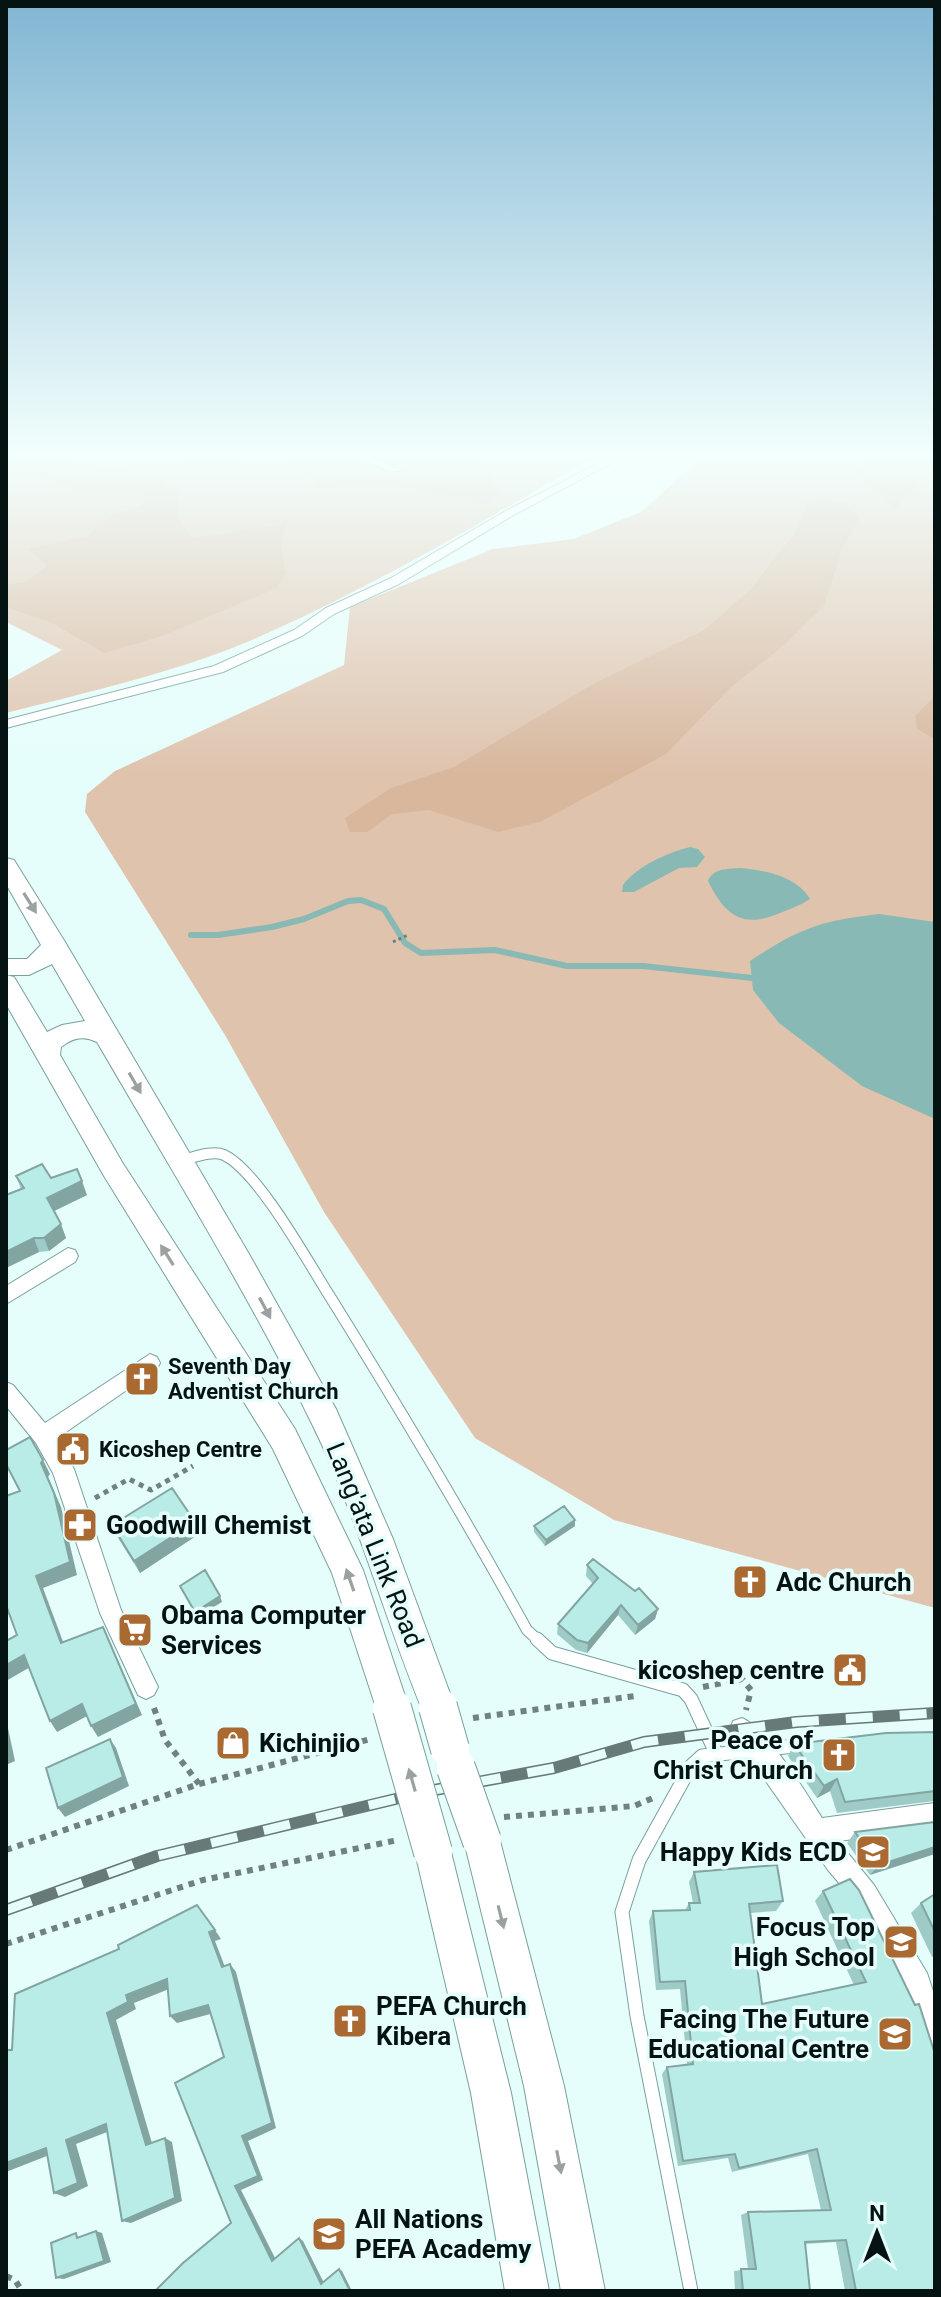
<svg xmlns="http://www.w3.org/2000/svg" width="941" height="2297" font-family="Roboto,sans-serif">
<rect width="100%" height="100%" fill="#e5fefb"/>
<path fill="#dfc3ad" d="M6,453h596c-108,61 -216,127 -330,178 -84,39 -177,59 -266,82v-32l56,-31 -56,-28z
M707,453h228v1155l-321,-88 -139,-82 -151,-226 -99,-177 -140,-223 2,-18 28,-23 229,-106 6,-58 143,-58 81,-10 67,-27z"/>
<path fill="#d8b79d" d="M214,453h178l9,2 5,-2h57l28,17 2,18 11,9 -19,8 -67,-16 -42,-5 -59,4 -17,-20 -29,-13 -47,14 -48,-4z
M881,453h54v14l-40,42 -36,-35 10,-17z
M6,459l64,3 83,12 26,20v23l13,21 94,-14 -5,25 5,23 -9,16 -115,48 -58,17 -52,-30 -46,-16v-22l20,-3 21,-16 -18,-17 58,-13 23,-20 32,-11 -1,-16 -58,3 -34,-14 -43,-2z
M821,497l23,6 16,14 -18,32 -18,57 -41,40 -53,42 -64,66 -126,68 -42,10 -69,-22 -37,4 -25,18h-17l-5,-14 46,-30 63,-21 139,-83 111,-54 46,-40 45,-57 13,-32z
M935,696v43l-18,-10 -2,-13z"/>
<path fill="#88b9b4" d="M690,847l8,2 7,8 -8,10 -18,1 -45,24h-12l1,-7c14,-19 44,-32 67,-38z
M740,868c24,2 57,8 70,31 -9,6 -20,10 -30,14 -37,16 -55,3 -72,-32 5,-13 19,-12 32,-13z
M879,914l56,8v197l-73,-33 -83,-63 -26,-33 -3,-29c50,-33 70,-40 129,-47z"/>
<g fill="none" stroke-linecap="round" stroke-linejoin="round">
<path stroke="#88b9b4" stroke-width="6" d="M191,935h27l54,-8 32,-8 44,-18 13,-1 23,9 21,34 16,10 74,-3 72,16h76l109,12"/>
<defs>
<path id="service-far1" d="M183,1160c12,-3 30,-10 41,-5 34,16 84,107 105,140 69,111 135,221 198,335l12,11"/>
<path id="service" d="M537,1639l15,14 131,37 8,9 26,56
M691,2291l-54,-275 -15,-104 17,-52 52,-94 11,-10 102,-11"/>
<path id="minor" d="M347,453h13l41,17 -9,2z
M618,453h12l-120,64 -111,67 -65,30 -32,22 -79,36 -217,56v-8l208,-54 80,-36 32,-22 65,-30 111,-65z
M68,1248l7,2 3,6 -3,6 -69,42v-18z
M150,1354l7,3 3,6 -3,6 -101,70 18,30 47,141 37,77 -4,8 -8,4 -8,-4 -38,-82 -47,-140 -17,-30 -30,-37v-24l7,3 32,38z
M742,1718c25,10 64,75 80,100l113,-15v26l-97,12 36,44 53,88 8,24v57l-10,-4 -20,-61 -49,-86 -28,-33 -98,-140 3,-9z"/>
<path id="secondary" d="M6,858l8,2 51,82 184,312 87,155 57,130 62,168 -5,12 -12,5 -12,-5c-41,-97 -67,-200 -114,-295 -64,-131 -142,-256 -215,-382 -13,-7 -25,-4 -36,5l-1,8 62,107 173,267 68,141 46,138 -5,12 -12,5 -12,-5 -48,-147 -59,-124 -169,-273 -98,-172v-45h21l14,-14 -35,-61zM52,964l33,57 -23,4 -15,7 -33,-55 -8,-2h23z
M482,1823l13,5 5,13 64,245 41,205h-44l-37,-205 -60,-245 5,-13z
M433,1834l13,5 5,13 60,241 38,198h-44l-34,-198 -56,-241 5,-13z"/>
</defs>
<use href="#service-far1" stroke="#79a09b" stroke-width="12"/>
<use href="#service" stroke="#79a09b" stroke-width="15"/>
<use href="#minor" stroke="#79a09b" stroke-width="2"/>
<use href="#secondary" stroke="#79a09b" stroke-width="2"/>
<path stroke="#6f8280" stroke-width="3" stroke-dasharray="3 3" stroke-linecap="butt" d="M393,942l15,-7"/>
<path stroke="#6f8280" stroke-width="5" stroke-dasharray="5 5" stroke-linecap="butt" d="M95,1498l34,-19 22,11 42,-24"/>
<path stroke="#6f8280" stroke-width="6" stroke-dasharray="6 6" stroke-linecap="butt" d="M703,1687l39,-8 9,11 -5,20
M154,1708l11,32 34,44
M473,1718l162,-22
M706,1778l39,-5
M504,1817l130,-11 19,-8
M6,1850l193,-66 172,-45
M6,1944l197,-64 195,-40
M6,2276l9,4 7,11"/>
<use href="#service-far1" stroke="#fff" stroke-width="10"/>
<use href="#service" stroke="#fff" stroke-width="13"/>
<use href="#minor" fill="#fff" fill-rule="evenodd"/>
<use href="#secondary" fill="#fff" fill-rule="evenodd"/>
<defs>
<path id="rail" d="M6,1910l151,-54 272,-65 125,-23 90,-26 152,-20 139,-9"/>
</defs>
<use href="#rail" stroke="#677a78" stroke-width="12"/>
<use href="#rail" stroke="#e5fefb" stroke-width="9" stroke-dasharray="27" stroke-linecap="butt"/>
<defs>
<path id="secondary-bridge" d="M438,1707l12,42
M392,1708l41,144
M456,1768l26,73"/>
</defs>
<use href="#secondary-bridge" stroke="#79a09b" stroke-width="40" stroke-linecap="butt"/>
<use href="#secondary-bridge" stroke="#fff" stroke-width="38"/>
</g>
<path fill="#9fcbc7" d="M16,1176l35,2 36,17 -33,16 12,27 -17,13 -10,1 -33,16 15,-79z
M575,1520v6l-30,20 -11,-14v-6z
M112,1525l87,9 -59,39 -22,-35z
M587,1565l71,44 -3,10 -20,16 -17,-20 -31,38 -11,-3 -19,-16 1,-10 35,-40 -7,-8z
M935,1732v69l-98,12 -7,-22 -13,7 -29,-42 6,-12z
M935,1822l-65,53 -23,-32 8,-11z
M694,1872l89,29 -7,10 -26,2 12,91 92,-19 -39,-84 8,-10 27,-12 85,412h-90l-9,-49 -31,2 5,47h-75l-1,-20 14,-2 -7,-54 7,-3 73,-2 -13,-56 -76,18 -4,-14 -50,8 -16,-92 5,-7 20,-3 -7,-75 -24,1 -7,-69 4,-10 32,-1 4,-7h4l-4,-21z
M935,1894v62l-3,1 -21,-44 10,-10z"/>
<path fill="#82a5a2" d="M82,1181l5,14 -35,17 -5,-14z
M61,1224l5,14 -17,13 -5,-13z
M34,1238l5,14 -33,16v-16z
M43,1460l7,14 -2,3 13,30 16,68 -34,13 25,67 -7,-12 -25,-67 5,-113z
M575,1520v6l-30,20 1,-6z
M195,1522l4,12 -59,39 -6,-12z
M220,1596l2,6 -25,15 -2,-5z
M621,1605l-3,10 -31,38 1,-10z
M658,1609l-3,10 -20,16 3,-10z
M103,1627l39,88 -44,22 -7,-11z
M24,1655l8,11 -26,15v-16z
M82,1704l7,11 -32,17 -7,-11z
M6,1719l9,42 -9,4z
M110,1739l6,9 13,38 -64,31 -7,-9z
M837,1779l-7,12 -13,7 7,-12z
M935,1847v7l-65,21 9,-10z
M215,1930l6,9 -6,2 13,34 -6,-8 -13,-35z
M230,1964l6,8 40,156 -28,13 15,39 -22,10 36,72 -5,-1 -37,-75 7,-50z
M167,1979l7,8 -40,16 2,6 -20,11 38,130 -8,-5 -39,-132 19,-18z
M208,2005l6,8 -37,10 -7,-7z
M106,2124l9,5 -39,15 12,42 -23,11 -11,-4 12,-53z
M165,2138l7,4 10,59 -51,22 -9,-2z
M46,2148l11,4 -51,20v-9z
M96,2231l6,2 9,29 -47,17 -8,-1z
M299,2238l4,3 22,44 -4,-1z
M339,2269l3,2 10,20h-2z"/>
<path fill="#b9ece7" stroke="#82a5a2" stroke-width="2" d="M42,1164l9,14 26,-9 5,12 -35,17 14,26 -17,14h-10l-28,14v-57l18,-7 -8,-12z
M30,1437l13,23 -2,3 13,30 16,69 -34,14 25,67 42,-16 33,77 -45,22 -9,-22 -32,17 -26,-66 -18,10v-24l11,-6 -11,-30v-109l14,-5 -14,-27v-14z
M172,1488l23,34 -61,39 -22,-36z
M564,1506l11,14 -29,20 -12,-14z
M593,1559l42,32 4,-3 19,21 -20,16 -17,-20 -33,38 -11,-3 -19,-16 40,-46 -11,-13z
M205,1570l15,26 -25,16 -15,-26z
M935,1732v59l-90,11 -8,-23 -13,7 -30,-42 92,-11z
M110,1739l13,38 -65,31 -12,-40z
M935,1822v25l-56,18 -24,-33z
M777,1865l6,36 -34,3 13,100 104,-22 -43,-91 27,-12 9,11 56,115 4,-1 16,50v237h-79l-10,-51 -41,2 5,49h-67l-2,-22h15l-8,-57 83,-2 -14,-61 -78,19 -4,-14 -52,7 -16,-94 26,-3 -8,-83 -25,1 -7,-71 37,-1 -1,-7h11l-6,-31z
M935,1894v38l-14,-29z
M197,1905l18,25 -6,2 13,35 8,-3 42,159 -30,13 16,40 -23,10 37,75 27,-23 22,46 18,-15 11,22h-195l28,-28 48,-40 -56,-140 49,-26 -16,-52 -38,11 -3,-37 -41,16 2,7 -21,11 39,132 19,-7 10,60 -53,23 -16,-97 -40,16 12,43 -24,10 -8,-45 -40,15v-113h6l3,-56 104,-45 -1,-4z
M96,2231l8,30 -48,17 -5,-35 25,-10 1,5z"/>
<defs><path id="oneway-solid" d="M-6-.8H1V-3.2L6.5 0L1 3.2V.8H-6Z" transform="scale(2)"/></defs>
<g fill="#9ba1a0">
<use href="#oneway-solid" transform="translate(30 903) rotate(58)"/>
<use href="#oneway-solid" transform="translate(135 1083) rotate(60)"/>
<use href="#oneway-solid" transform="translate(167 1255) rotate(-122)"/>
<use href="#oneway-solid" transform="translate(265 1308) rotate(62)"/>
<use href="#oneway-solid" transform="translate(350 1580) rotate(-109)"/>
<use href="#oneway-solid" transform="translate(412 1780) rotate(-106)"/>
<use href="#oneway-solid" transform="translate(501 1917) rotate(76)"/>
<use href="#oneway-solid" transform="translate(559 2162) rotate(79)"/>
</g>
<linearGradient id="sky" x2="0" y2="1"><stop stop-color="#81b6d3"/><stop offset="0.59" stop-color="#f3fffd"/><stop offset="1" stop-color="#f3fffd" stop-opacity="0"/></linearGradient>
<rect width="941" height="774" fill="url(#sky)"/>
<defs>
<symbol id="church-square" viewBox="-11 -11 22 22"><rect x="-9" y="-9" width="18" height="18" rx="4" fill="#a96931" stroke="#e5fefb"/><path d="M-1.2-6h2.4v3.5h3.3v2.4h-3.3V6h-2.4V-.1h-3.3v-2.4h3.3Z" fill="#fff"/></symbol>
<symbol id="civic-square" viewBox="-11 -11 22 22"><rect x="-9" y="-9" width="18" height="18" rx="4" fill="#a96931" stroke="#e5fefb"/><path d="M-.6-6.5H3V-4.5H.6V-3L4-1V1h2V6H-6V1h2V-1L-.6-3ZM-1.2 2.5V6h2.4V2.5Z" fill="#fff"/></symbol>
<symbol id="pharmacy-square" viewBox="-11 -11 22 22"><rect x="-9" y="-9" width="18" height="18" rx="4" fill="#a96931" stroke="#e5fefb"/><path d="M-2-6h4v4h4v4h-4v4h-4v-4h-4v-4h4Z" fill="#fff"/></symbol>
<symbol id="supermarket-square" viewBox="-11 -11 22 22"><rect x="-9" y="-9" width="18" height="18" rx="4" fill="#a96931" stroke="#e5fefb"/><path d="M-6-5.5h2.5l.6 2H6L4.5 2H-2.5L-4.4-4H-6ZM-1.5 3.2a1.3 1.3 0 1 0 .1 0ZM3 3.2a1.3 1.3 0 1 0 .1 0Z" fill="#fff"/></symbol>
<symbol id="shop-square" viewBox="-11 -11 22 22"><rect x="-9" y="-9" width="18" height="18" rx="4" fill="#a96931" stroke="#e5fefb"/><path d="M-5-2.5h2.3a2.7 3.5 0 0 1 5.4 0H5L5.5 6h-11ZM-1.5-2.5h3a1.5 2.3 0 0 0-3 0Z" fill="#fff"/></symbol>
<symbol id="school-square" viewBox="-11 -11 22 22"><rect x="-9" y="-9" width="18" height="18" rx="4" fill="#a96931" stroke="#e5fefb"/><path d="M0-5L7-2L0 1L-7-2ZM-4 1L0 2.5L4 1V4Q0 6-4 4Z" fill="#fff"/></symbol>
</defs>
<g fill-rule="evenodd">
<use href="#church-square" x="122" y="1359" width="40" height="40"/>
<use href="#civic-square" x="53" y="1429" width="40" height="40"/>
<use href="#pharmacy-square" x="60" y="1505" width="40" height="40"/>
<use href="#church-square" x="730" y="1562" width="40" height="40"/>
<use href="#supermarket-square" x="115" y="1610" width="40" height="40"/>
<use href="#civic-square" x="830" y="1650" width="40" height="40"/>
<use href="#shop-square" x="213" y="1723" width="40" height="40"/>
<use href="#church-square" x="819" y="1735" width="40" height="40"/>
<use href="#school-square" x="853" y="1832" width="40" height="40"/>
<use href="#school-square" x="881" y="1922" width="40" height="40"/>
<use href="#church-square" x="330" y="2001" width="40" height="40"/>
<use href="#school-square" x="875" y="2014" width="40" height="40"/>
<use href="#school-square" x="309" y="2214" width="40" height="40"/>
</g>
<g text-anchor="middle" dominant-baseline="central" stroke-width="7" stroke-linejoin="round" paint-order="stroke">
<g font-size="22" font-weight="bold" fill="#051312" stroke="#e5fefb" text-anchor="start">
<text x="168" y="1366">Seventh Day<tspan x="168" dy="25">Adventist Church</tspan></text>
<text x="99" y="1449">Kicoshep Centre</text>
</g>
<g font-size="26" font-weight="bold" fill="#051312" stroke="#e5fefb" text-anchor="start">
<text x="106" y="1525">Goodwill Chemist</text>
<text x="776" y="1582">Adc Church</text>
<text x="161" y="1615">Obama Computer<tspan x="161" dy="30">Services</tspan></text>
<text x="824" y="1670" text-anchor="end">kicoshep centre</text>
<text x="813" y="1740" text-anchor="end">Peace of<tspan x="813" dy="30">Christ Church</tspan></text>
<text x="259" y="1743">Kichinjio</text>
<text x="847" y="1852" text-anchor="end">Happy Kids ECD</text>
<text x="875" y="1927" text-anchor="end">Focus Top<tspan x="875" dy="30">High School</tspan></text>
<text x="376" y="2006">PEFA Church<tspan x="376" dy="30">Kibera</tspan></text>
<text x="869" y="2019" text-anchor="end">Facing The Future<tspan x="869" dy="30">Educational Centre</tspan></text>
<text x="355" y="2219">All Nations<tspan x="355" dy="30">PEFA Academy</tspan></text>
</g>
<g font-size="26" fill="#051312" stroke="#e5fefb">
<text transform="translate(375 1545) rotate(68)">Lang'ata Link Road</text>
</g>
</g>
<rect width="941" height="2297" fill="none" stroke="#051312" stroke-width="16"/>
<g transform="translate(877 2233)" stroke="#e5fefb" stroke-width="6" paint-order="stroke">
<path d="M0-6L14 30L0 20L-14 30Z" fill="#051312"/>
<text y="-12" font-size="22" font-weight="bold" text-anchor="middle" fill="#051312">N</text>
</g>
</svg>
